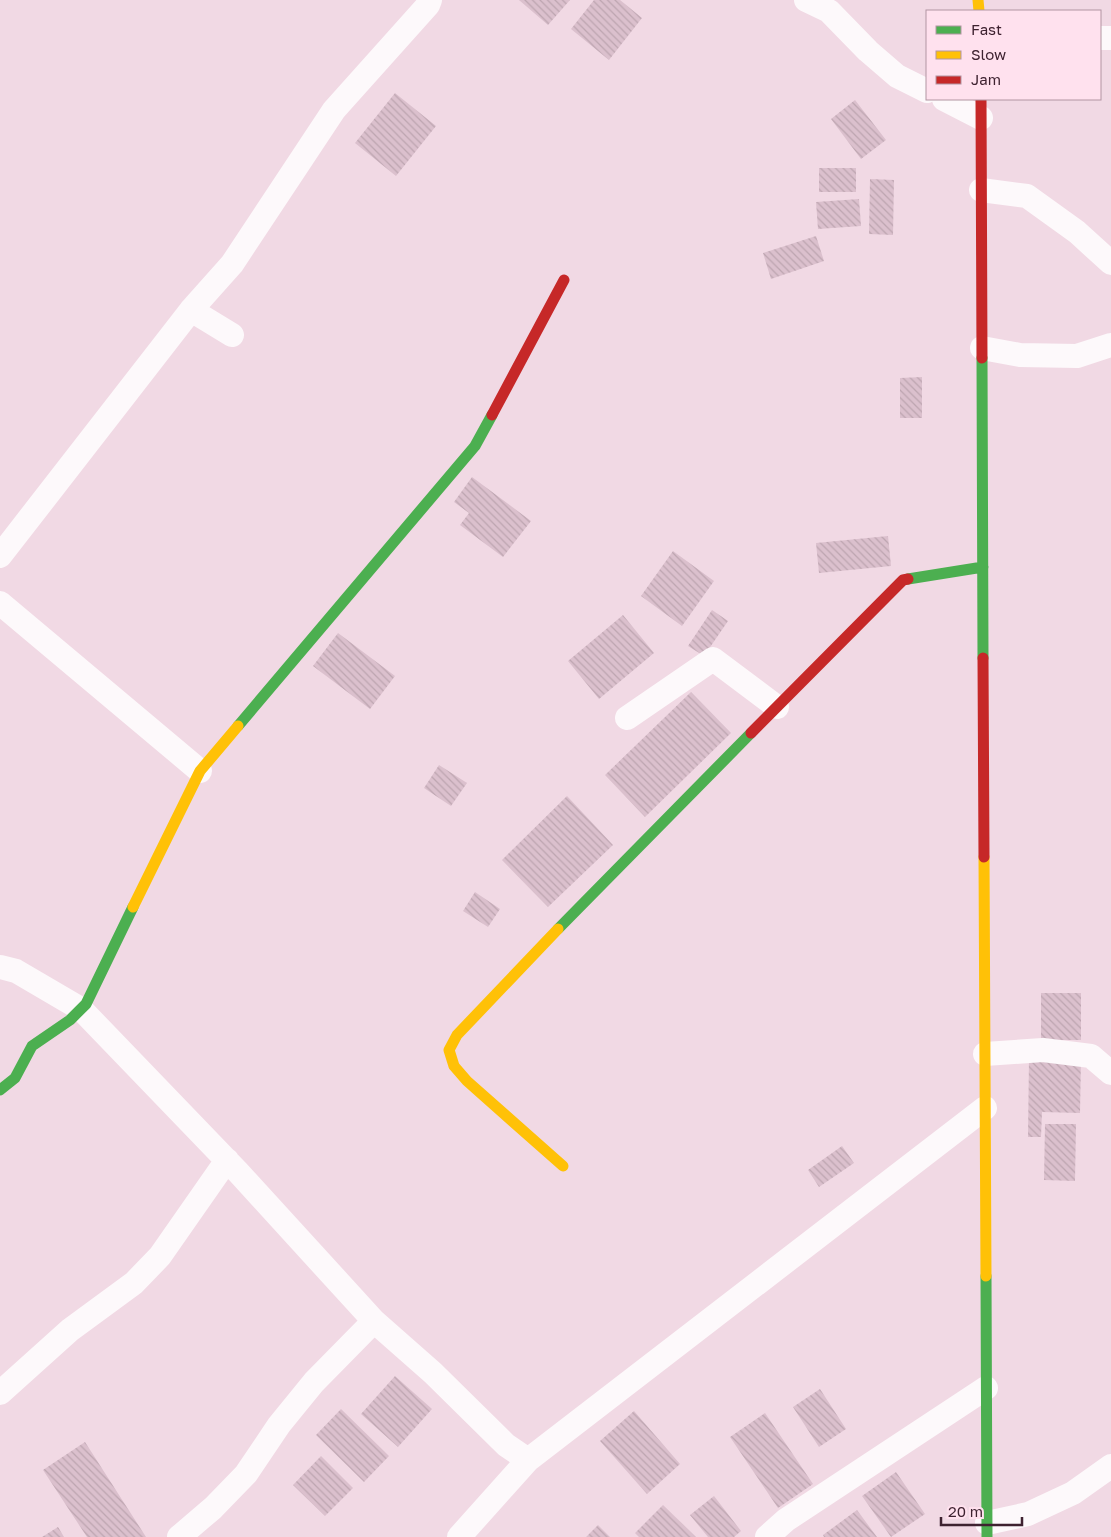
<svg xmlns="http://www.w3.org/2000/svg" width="1111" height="1537" font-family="'Golos Text',sans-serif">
<defs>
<pattern id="building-back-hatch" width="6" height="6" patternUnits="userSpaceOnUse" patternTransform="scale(1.25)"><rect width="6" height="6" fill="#dbc0cd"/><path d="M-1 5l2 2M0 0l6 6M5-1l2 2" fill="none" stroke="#bda5b0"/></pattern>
</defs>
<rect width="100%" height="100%" fill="#f1d9e4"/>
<path fill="url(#building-back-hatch)" d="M519,0h51l-22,25z
M594,0h26l22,18 -33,42 -38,-31z
M395,93l41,33 -40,50 -41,-33z
M855,100l31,40 -25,19 -30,-40z
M819,168h37v24h-37z
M870,179l24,1 -1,55 -24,-1z
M859,199l2,27 -43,3 -2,-27z
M816,236l8,25 -53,18 -8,-26z
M922,377v41h-22v-40z
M472,477l59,44 -28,36 -43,-32 9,-12 -15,-11z
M888,536l3,30 -72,7 -3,-30z
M673,551l41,30 -32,45 -41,-30z
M712,610l16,11 -24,35 -16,-10z
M623,615l31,38 -55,46 -31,-38z
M338,633l57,43 -25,33 -57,-43z
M691,692l40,41 -86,84 -40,-42z
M439,765l28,18 -16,23 -27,-18z
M567,796l46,49 -65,62 -46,-47z
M475,892l25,17 -12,18 -25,-16z
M1041,993h40v47h-40z
M1029,1058l52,1 -1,54 -38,-1 -1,25h-13z
M1045,1124h31l-1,57 -31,-1z
M842,1146l12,17 -35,24 -11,-17z
M395,1376l37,33 -34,38 -37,-33z
M820,1389l26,40 -27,18 -26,-40z
M341,1409l48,47 -25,26 -48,-47z
M634,1411l46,53 -33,30 -47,-53z
M765,1413l48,71 -35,24 -48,-71z
M85,1442l61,95h-59l-44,-67z
M321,1456l32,32 -28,28 -32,-31z
M896,1472l29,42 -34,23 -29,-41z
M714,1496l27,35 -7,6h-26l-18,-22z
M663,1505l33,32h-57l-4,-4z
M857,1510l20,27h-53l-1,-2z
M598,1525l12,12h-24z
M58,1527l6,10h-22z"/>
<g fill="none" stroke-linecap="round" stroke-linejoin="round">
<path stroke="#fdf9fb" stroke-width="24" d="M806,0l23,11 39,40 29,25 30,15
M1100,38h11
M944,99l37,19
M981,190l46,6 50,36 34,31
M191,310l41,25
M982,348l38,7 57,1 34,-11
M0,556l191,-246 41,-46 102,-154 94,-105 2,-5
M0,603l200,168
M627,718l86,-59 64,48
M0,967l16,4 65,38 157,163 136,149 59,52 73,72 22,15
M985,1054l58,-4 48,6 20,17
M0,1393l70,-63 64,-47 26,-27 67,-96
M987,1523l41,-9 45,-21 38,-27
M179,1537l34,-29 33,-34 33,-49 35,-43 60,-61
M459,1537l69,-77 457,-352
M767,1537l19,-17 200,-132"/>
<path stroke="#4caf50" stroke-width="11" d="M982,358l1,300
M908,579l75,-12
M238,726l237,-280 17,-31
M558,929l193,-196
M0,1090l15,-12 17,-32 38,-26 16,-16 47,-97
M986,1276l1,261"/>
<path stroke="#ffc107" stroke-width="11" d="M978,0l1,11
M984,857l2,419
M133,907l67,-136 38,-45
M558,929l-101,106 -8,15 5,16 13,15 96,85"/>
<path stroke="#c62828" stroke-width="11" d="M981,99l1,259
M492,415l72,-135
M983,658l1,199
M751,733l152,-153 5,-1"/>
</g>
<rect x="926" y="10" width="175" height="90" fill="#ffe1ee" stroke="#b295a2"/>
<rect x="936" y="26" width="25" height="8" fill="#4caf50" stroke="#b295a2"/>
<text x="971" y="35" font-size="15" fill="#3e2230">Fast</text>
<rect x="936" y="51" width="25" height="8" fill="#ffc107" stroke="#b295a2"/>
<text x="971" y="60" font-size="15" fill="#3e2230">Slow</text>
<rect x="936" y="76" width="25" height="8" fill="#c62828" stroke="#b295a2"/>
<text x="971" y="85" font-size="15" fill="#3e2230">Jam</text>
<path d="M941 1517v8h81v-8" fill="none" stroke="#3e2230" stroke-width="2.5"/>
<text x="948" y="1517" font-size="15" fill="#3e2230" stroke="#ffe1ee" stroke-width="4" paint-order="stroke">20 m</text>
</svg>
